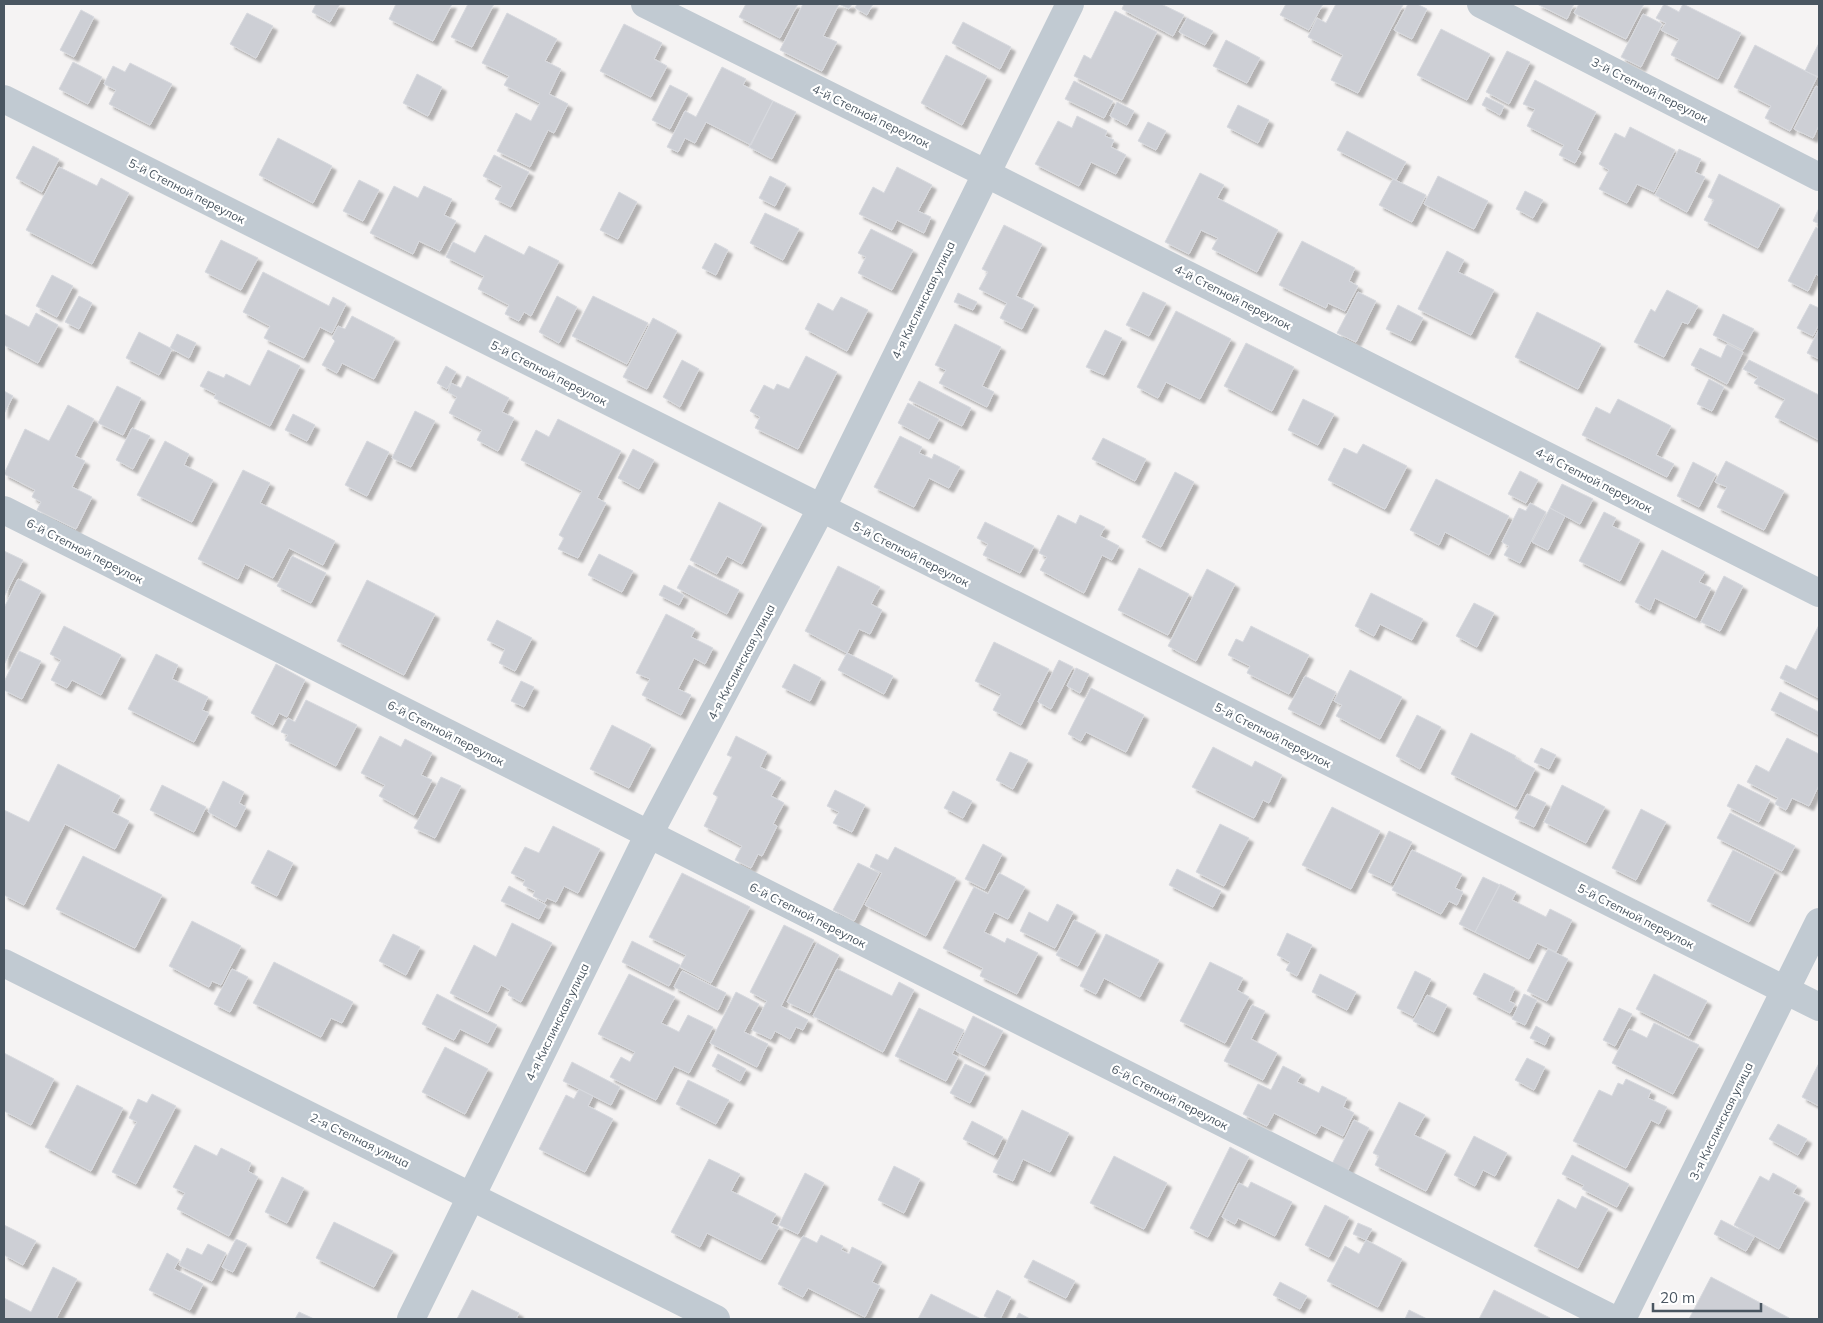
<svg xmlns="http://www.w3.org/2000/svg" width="1823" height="1323" font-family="Mulish,sans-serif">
<defs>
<filter id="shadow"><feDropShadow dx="4.5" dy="4.5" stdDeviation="1" flood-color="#0004"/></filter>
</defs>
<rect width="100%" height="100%" fill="#f5f3f3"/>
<path fill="#cdcfd5" stroke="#d7d9de" filter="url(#shadow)" d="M316,4h24l-10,18 -18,-10z
M396,4h56l-19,37 -44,-22z
M468,4h26l-22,43 -21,-10z
M746,4h52l-18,34 -41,-21z
M803,4h49l-3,5 -10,-5 -16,32 14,6 -15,29 -42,-21z
M857,4h16l-6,11 -12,-7z
M1124,4h37l23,11 -11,21 -51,-27z
M1286,4h37l-14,26 -29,-15z
M1336,4l67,1 -45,88 -27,-13 12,-25 -35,-18 9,-19 9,5z
M1408,4h9l10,5 -15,30 -18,-9z
M1537,4h37l-7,15z
M1579,4h65l-18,35 -52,-26z
M1664,4l15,8 4,-8 58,29 -23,46 -47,-24 8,-16 -18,-9 5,-7 -10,-5z
M81,10l13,7 -20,40 -14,-7z
M1115,11l42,21 -35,68 -48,-24 10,-21 7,4z
M247,13l26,13 -17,32 -26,-14z
M507,13l50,26 -12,22 16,8 -12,25 19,10 -14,29 -6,-3 -18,37 -33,-16 19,-38 15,8 9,-18 -36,-18 5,-9 -27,-13z
M1643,14l19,10 -21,43 -20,-10z
M1187,18l26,13 -8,14 -26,-13z
M963,22l48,25 -11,22 -48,-26z
M624,24l38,19 -8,16 13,7 -16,31 -51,-26z
M1441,29l49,25 -23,46 -50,-25z
M1226,40l34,18 -13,25 -34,-17z
M1819,43v34l-14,-6z
M1755,45l62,32 -27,54 -25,-13 6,-12 -37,-19z
M1507,51l23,11 -21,42 -23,-12z
M946,55l41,21 -25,49 -41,-22z
M73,62l29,15 -14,27 -29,-15z
M130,63l42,21 -22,41 -41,-21 7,-14 -12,-6 9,-18 12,6z
M722,67l24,12 -3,6 30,16 -22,44 -45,-23 -11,21 -10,-5 -7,14 -11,-5 18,-36 11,6z
M417,74l25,13 -14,29 -25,-13z
M1535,80l61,32 -19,38 4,2 -6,11 -16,-8 5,-10 -37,-19 8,-17 -12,-5z
M1074,81l39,20 -9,17 -39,-19z
M670,85l18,9 -18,35 -18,-9z
M1816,86l3,2v37l-6,13 -19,-9z
M1486,97l18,9 -4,9 -18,-10z
M773,101l23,11 -24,47 -23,-12z
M1117,102l17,9 -7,14 -17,-9z
M1238,105l31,15 -11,23 -31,-16z
M1077,116l30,15 -2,5 9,4 -3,7 15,8 -10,19 -25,-12 -12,24 -44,-22 23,-43 14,7z
M1148,122l18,9 -10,19 -18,-9z
M1630,127l45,23 -21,42 -17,-8 -10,19 -28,-14 10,-19 -10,-6 16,-31 10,5z
M1347,131l59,31 -10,18 -59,-30z
M278,138l54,28 -19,37 -54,-28z
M33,146l26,13 -17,33 -26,-14z
M1679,149l22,10 -6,13 10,5 -18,35 -32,-17z
M494,155l35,17 -18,35 -16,-8 7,-13 -19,-10z
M59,167l38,19 4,-8 28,15 -37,71 -66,-34z
M897,167l35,18 -14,26 13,6 -7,16 -27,-13 -5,10 -33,-16 14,-27 11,6z
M1200,173l24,12 -7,13 61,32 -21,42 -45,-23 6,-11 -17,-8 -12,24 -24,-12z
M1719,174l61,31 -22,43 -54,-28 10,-20 -6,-3z
M770,176l16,8 -11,22 -16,-8z
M1438,176l50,25 -14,28 -50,-25z
M1393,179l33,16 -14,27 -33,-17z
M359,180l20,10 -16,31 -20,-10z
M394,186l24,12 6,-12 28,13 -8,16 12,6 -16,30 -21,-10 -6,13 -43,-21z
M1525,191l18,9 -10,18 -17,-9z
M619,192l18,10 -19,37 -18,-9z
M1819,208v16l-6,-3z
M765,213l34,16 -16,31 -33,-17z
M1004,225l38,19 -26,52 18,9 -12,24 -22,-11 7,-15 -28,-14 9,-17 -6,-3z
M1816,227l3,2v47l-3,-2 -8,17 -20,-10z
M871,229l42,21 -21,40 -34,-17 8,-16 -8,-4z
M485,235l39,20 5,-9 30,15 -28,55 -7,-4 -5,9 -14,-7 4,-9 -31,-16 6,-13 -38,-19 7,-15 22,11z
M221,240l37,18 -17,32 -36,-18z
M1302,241l53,27 -6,13 9,5 -13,25 -17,-8 -2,5 -47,-23z
M715,243l13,7 -12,25 -14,-7z
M1447,251l17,9 -6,12 36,18 -23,45 -53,-26z
M263,272l66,34 4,-9 13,7 -14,29 -12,-6 -16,31 -40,-20 6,-12 -27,-14z
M52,275l21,11 -16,31 -21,-11z
M1667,290l31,16 -10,18 -6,-2 -18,35 -30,-15 17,-33 4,3z
M1143,292l23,11 -17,33 -23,-11z
M1358,292l18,9 -20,41 -19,-9z
M958,293l19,9 -4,8 -19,-8z
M79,296l13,7 -13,26 -14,-7z
M557,296l20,11 -18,36 -20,-11z
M593,296l55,27 -21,41 -55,-28z
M841,297l27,13 -21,41 -42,-22 13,-26 15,8z
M1810,304l9,4v16l-6,12 -16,-8z
M1398,305l25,13 -12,23 -25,-12z
M1176,311l55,28 -31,60 -34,-17 -8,16 -21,-11z
M1537,312l64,32 -23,45 -63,-32z
M36,313l22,12 -20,38 -34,-18v-31l25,13z
M1723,314l31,15 -11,21 -30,-15z
M352,316l43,22 -21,41 -32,-16 -5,10 -15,-8 13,-24 -3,-3 6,-12 7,3z
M653,318l24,13 -30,58 -24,-12z
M955,324l46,23 -19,39 12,6 -7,15 -48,-24 7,-13 -11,-5z
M1819,329v30l-12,-6z
M1105,330l17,8 -18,37 -18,-8z
M139,332l33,17 -13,26 -33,-17z
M177,334l19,9 -7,15 -19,-10z
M1246,343l48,24 -22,44 -48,-25z
M1727,344l16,8 -16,32 -36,-19 9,-17 21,10z
M268,350l32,16 -30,60 -56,-28 2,-4 -16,-8 8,-15 16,7 2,-4 24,12z
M806,356l31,16 -39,77 -43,-21 5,-11 -10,-6 14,-26 10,5 3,-6 12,5z
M682,360l17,9 -19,38 -17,-10z
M1749,360l70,35v45l-44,-23 10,-18 -31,-16 4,-6 -15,-8z
M446,366l10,6 -9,17 -10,-6z
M467,376l42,22 -7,14 12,6 -16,33 -21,-11 5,-10 -33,-17 8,-16 -9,-5 3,-9 10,5z
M1709,379l15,8 -12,24 -15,-7z
M919,381l52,27 -9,18 -53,-26z
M117,386l24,12 -18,37 -25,-12z
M4,391l9,5 -9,18z
M1303,399l31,15 -16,31 -30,-15z
M1618,399l53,27 -15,29 18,9 -7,13 -85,-42 14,-28 14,7z
M908,403l31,16 -10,20 -31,-16z
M68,405l26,14 -19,37 10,5 -13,26 20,10 -16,32 -39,-19 4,-8 -9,-5 3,-7 -31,-16 21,-45 24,12z
M415,411l20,10 -24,46 -19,-9z
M293,414l22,11 -8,16 -22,-11z
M558,419l63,32 -24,47 9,5 -28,55 -20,-9 6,-11 -5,-3 23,-44 -61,-31 15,-30 13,7z
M132,428l18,8 -17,33 -17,-9z
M900,436l22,11 -3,6 13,6 2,-5 26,13 -11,21 -20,-10 -15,29 -40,-20z
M1103,438l43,21 -11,22 -43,-22z
M165,441l24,13 -5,11 29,15 -21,42 -55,-27z
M367,441l22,11 -22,44 -22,-11z
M1363,444l44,22 -22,43 -57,-29 16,-32 13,6z
M633,449l21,11 -15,29 -21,-11z
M1726,461l58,30 -20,39 -47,-23 10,-20 -12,-5z
M1693,462l23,12 -17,33 -22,-11z
M243,470l27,13 -10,20 75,38 -12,24 -34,-17 -16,30 -28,-14 -7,15 -40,-20z
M1520,471l18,9 -12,23 -18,-9z
M1175,472l19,10 -33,65 -19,-10z
M1436,479l73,37 -20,39 -44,-23 -6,13 -29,-15z
M1562,484l31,15 -13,25 -30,-16z
M719,502l43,22 -20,40 -15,-8 -10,18 -27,-14z
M1530,503l16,9 -26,51 -16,-8 5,-9 -7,-4 17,-34 7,3z
M1550,508l15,8 -17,34 -16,-8z
M1604,512l12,6 -4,8 28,14 -20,41 -41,-20z
M1058,515l18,9 4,-9 25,12 -5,9 19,10 -7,14 -10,-5 -18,38 -44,-23 7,-13 -8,-4z
M985,522l49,24 -14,27 -37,-18 5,-11 -11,-6z
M1662,550l43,22 -6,10 12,6 -15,30 -41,-20 -5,12 -15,-8z
M4,551l19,9 -19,37z
M599,554l34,17 -11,21 -34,-17z
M292,556l34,17 -15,30 -34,-17z
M689,565l50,25 -12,24 -50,-26z
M838,566l42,21 -9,17 11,6 -12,24 -11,-5 -12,24 -42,-22z
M1139,568l50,26 -21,41 -50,-25z
M1207,569l28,15 -39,77 -28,-15z
M1724,576l19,10 -23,45 -19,-9z
M18,579l23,12 -37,74v-57z
M367,580l68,34 -31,61 -67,-34z
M664,585l20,10 -5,10 -20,-10z
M1371,593l52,26 -11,21 -32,-16 -6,12 -19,-10z
M1474,603l20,10 -17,34 -21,-11z
M666,614l29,15 -4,8 22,11 -8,16 -11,-6 -16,31 13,6 -10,20 -39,-20 8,-16 -14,-6z
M497,620l35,18 -17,33 -16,-8 6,-14 -18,-9z
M1819,625v73l-39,-20 6,-13 10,5z
M64,626l57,29 -20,40 -29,-15 -5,8 -16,-8 10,-20 -11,-6z
M1251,626l58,29 -20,39 -42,-21 3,-7 -22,-11 8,-16 7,3z
M994,642l55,27 -28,56 -28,-15 8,-16 -26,-13z
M19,651l22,10 -19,38 -18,-9v-8z
M847,653l46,23 -9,18 -46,-24z
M156,654l22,11 -6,14 36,18 -6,13 7,3 -15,29 -66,-33z
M1059,660l14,7 -22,42 -13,-7z
M276,664l29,16 -18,37 -8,-4 -6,12 -22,-12z
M794,664l27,14 -11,23 -28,-14z
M1076,668l13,6 -9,19 -13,-7z
M1350,670l52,27 -22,42 -44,-23 6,-11 -8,-4z
M1305,676l31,16 -16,33 -32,-16z
M521,681l13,6 -10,20 -13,-6z
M1091,688l53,27 -18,37 -40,-20 -5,9 -13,-7z
M1780,692l39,20 -1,22 -47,-24z
M306,700l51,25 -21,41 -51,-26 3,-5 -7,-3 7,-14 7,4z
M1417,715l24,12 -21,42 -24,-13z
M612,725l39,20 -22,43 -39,-19z
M1471,733l45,23 -1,2 20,11 -19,38 -65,-33z
M380,736l21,11 4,-8 27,14 -11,22 11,5 -18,35 -35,-19 6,-11 -24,-12z
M736,736l31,16 -7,15 21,11 -10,18 13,7 -11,21 4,2 -15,30 -4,-2 -7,14 -16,-8 7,-14 -38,-20 14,-29 -5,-3 19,-37 -5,-2z
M1787,738l32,16v31l-10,21 -17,-8 -6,12 -11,-6 3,-6 -31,-16 9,-17 13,7z
M1213,747l39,20 3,-6 27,14 -13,28 -6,-3 -9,18 -62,-31z
M1541,748l15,7 -7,14 -15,-7z
M1010,752l18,8 -15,29 -17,-9z
M58,764l62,32 -8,16 17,9 -14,28 -50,-25 -41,81 -20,-10v-85l25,12z
M441,777l20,9 -26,52 -21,-10z
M223,781l21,11 -5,11 7,4 -10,20 -28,-15z
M1738,784l32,16 -11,22 -32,-16z
M162,785l44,22 -12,25 -44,-22z
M1562,785l43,22 -19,36 -42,-21z
M835,790l30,15 -13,27 -19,-9 6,-11 -12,-6z
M953,791l19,10 -9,17 -19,-10z
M1527,794l19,9 -12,24 -19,-9z
M1332,807l48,24 -29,58 -49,-24z
M1641,809l25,13 -30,58 -24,-12z
M1730,813l65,33 -13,25 -65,-33z
M1220,824l29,14 -25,48 -28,-14z
M553,826l47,23 -22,44 -14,-7 -8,16 -9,-4 -2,4 -12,-6 2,-5 -12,-6 2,-5 -14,-7 14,-26 14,6z
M1389,831l23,11 -21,41 -23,-11z
M983,844l19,10 -17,35 -20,-10z
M895,847l61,31 -30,58 -61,-31 17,-32 -12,-6 6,-13 12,6z
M268,850l25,13 -16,33 -26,-13z
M1412,850l50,24 -7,14 8,4 -6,13 -8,-4 -8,13 -49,-24z
M1733,850l42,21 -26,51 -42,-21z
M83,856l79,39 -27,53 -79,-39z
M858,863l21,10 -25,48 -21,-11z
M1177,869l44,22 -8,16 -44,-22z
M682,873l68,34 -39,76 -31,-16 6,-12 -37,-18z
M999,873l26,14 -17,32 -14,-7 -10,20 21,11 2,-5 31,15 -21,41 -37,-18 3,-8 -40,-20 31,-61 14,7z
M1483,877l17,8 -25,47 -16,-8z
M1500,884l16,8 -4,8 34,17 4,-8 22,11 -16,32 -19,-9 -8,16 -54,-27z
M509,886l37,19 -7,14 -38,-18z
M1057,904l16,8 -18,36 -35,-17 9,-19 19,10z
M1074,920l22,11 -18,35 -22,-11z
M192,921l49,25 -20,39 -9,-4 -3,6 -40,-21z
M512,923l40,20 -31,59 -13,-7 2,-5 -9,-5 -13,27 -38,-19 24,-48 22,12z
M784,925l30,15 -33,66 27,14 -5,10 -7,-3 -6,12 -15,-8 -4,8 -19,-9 15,-29 -17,-9z
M1287,933l25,12 -15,31 -11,-6 4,-8 -13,-7z
M393,934l27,13 -14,28 -27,-14z
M1106,934l53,26 -19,37 -36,-19 -8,16 -16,-8z
M632,941l48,24 -11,21 -47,-24z
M817,943l22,12 -29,58 -23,-11z
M1548,949l20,10 -21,42 -20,-10z
M274,962l79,40 -11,21 -11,-5 -10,19 -68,-34z
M1210,962l33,16 -6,12 12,7 -24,46 -45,-22z
M232,969l16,8 -18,35 -16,-8z
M837,969l55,27 7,-14 15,8 -31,62 -70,-36z
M682,971l44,22 -8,17 -44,-23z
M1415,971l16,8 -18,37 -16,-8z
M1484,973l31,15 -6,13 6,3 -5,9 -37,-19z
M629,974l46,23 -14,26 18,9 9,-17 25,12 -24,46 -15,-7 -18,34 -46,-23 11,-20 9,5 5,-10 -37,-18z
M1320,974l36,18 -9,18 -35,-18z
M1654,974l53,27 -18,35 -53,-27z
M736,992l23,12 -15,28 24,12 -11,23 -47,-24z
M437,994l60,31 -9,18 -28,-14 -6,11 -32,-16z
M1524,994l13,6 -12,25 -13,-6z
M1427,995l20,10 -13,27 -21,-11z
M1252,1005l13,6 -14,28 26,14 -14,27 -39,-19z
M919,1008l45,22 -12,24 6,3 -12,24 -51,-25z
M1619,1008l13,6 -17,32 -12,-6z
M973,1016l30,15 -18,35 -29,-15z
M1654,1023l45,22 -26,49 -61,-31 17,-34 18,9z
M1536,1026l14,8 -5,11 -15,-7z
M445,1047l43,22 -23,45 -43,-22z
M4,1053l50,26 -23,46 -27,-14z
M718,1054l28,15 -6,12 -28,-15z
M1527,1058l18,9 -11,23 -19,-10z
M572,1062l48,25 -9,18 -48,-24z
M1819,1063v43l-17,-9z
M965,1064l20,9 -15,30 -20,-10z
M1283,1066l18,9 -4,7 22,11 3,-7 25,12 -4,9 11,6 -11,23 -22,-11 -5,9 -42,-21 -7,13 -24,-12 15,-30 13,6z
M1626,1079l25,12 -3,7 19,9 -8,17 -8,-4 -25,48 -53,-27 26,-51 13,6 6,-13 5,2z
M688,1080l41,20 -13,24 -40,-20z
M77,1085l46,23 -32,63 -46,-24z
M579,1089l14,7 -5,10 25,13 -28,53 -46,-23 27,-54 8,4z
M152,1094l24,12 -40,78 -24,-12 25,-50 -8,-4 9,-19 9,4z
M1399,1102l26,13 -11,20 32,16 -20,40 -51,-26 4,-9 -6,-3z
M1022,1110l47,23 -19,39 -27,-13 -10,22 -20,-9z
M1354,1120l15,8 -22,44 -15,-8z
M972,1121l31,16 -9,18 -31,-16z
M1778,1124l29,15 -9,16 -29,-16z
M1474,1136l33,17 -12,23 -12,-6 -8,16 -21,-11z
M195,1145l22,11 4,-8 30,15 -3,8 10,6 -29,59 -52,-27 8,-16 -12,-6z
M1230,1147l19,10 -41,80 -18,-9z
M1572,1155l57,29 -12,23 -35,-18 2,-4 -22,-11z
M1114,1156l53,27 -23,46 -54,-26z
M709,1159l31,15 -9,17 45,23 -5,9 8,4 -18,33 -54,-27 -7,14 -29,-15z
M894,1166l26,13 -16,34 -26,-13z
M805,1173l19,10 -26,51 -19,-9z
M1773,1173l24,13 -4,7 12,6 -26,50 -45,-24 26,-49 9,5z
M282,1177l22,11 -17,35 -22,-11z
M1251,1182l41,20 -17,34 -37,-18 -3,6 -13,-7 17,-34 9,5z
M1582,1196l26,13 -30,59 -44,-22 24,-47 18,10z
M1325,1205l24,12 -20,40 -24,-12z
M1721,1220l33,17 -8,14 -32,-17z
M334,1222l59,29 -19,36 -58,-29z
M1358,1223l14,6 -6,11 -13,-6z
M4,1225l32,16 -13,24 -19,-10z
M821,1235l22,11 -2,4 8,4 3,-7 30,15 -10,20 8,4 -15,31 -57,-29 -5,9 -25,-13 25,-48 14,7z
M236,1239l11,5 -14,28 -11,-5z
M1366,1240l36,19 -24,48 -51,-26 18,-35 14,8z
M208,1244l18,9 -14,28 -33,-16 8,-17 15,7z
M167,1253l12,7 -5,9 29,15 -13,26 -41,-20z
M1033,1260l42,21 -9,17 -42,-21z
M53,1267l24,12 -21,40h-52v-21l27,14z
M1711,1277l78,41v1h-100z
M1280,1282l27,14 -7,13 -27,-14z
M472,1290l47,23 -3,6h-59z
M997,1290l14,7 -11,22h-10l-6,-3z
M1494,1290l56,28v1h-71z
M931,1294l50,25h-63z
M1409,1310l18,9h-22z
M299,1312l15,7h-19z
M1019,1313l11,6h-14z"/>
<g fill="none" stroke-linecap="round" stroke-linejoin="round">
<path stroke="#c1cad2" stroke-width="28" d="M645,4l340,169 834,420
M1481,4l338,173
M4,99l1815,908
M4,510l1609,809
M4,963l712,356
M411,1319l238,-485 172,-325 249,-505
M1622,1319l197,-397"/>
</g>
<g text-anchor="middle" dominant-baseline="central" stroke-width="4.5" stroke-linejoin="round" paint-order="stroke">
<g font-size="12" fill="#4a5661" stroke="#fff">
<text transform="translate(1650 90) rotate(27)">3-й Степной переулок</text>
<text transform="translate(871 116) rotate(26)">4-й Степной переулок</text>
<text transform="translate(187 191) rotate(27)">5-й Степной переулок</text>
<text transform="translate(1233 297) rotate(27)">4-й Степной переулок</text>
<text transform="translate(923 300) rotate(-64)">4-я Кислинская улица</text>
<text transform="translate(549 373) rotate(27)">5-й Степной переулок</text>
<text transform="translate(1594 480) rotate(27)">4-й Степной переулок</text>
<text transform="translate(85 551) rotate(27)">6-й Степной переулок</text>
<text transform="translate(911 554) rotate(27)">5-й Степной переулок</text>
<text transform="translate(741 662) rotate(-62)">4-я Кислинская улица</text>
<text transform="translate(446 733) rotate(27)">6-й Степной переулок</text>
<text transform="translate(1273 735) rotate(27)">5-й Степной переулок</text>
<text transform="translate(808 915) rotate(27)">6-й Степной переулок</text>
<text transform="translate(1636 916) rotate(27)">5-й Степной переулок</text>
<text transform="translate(557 1022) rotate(-64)">4-я Кислинская улица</text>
<text transform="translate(1170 1097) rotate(27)">6-й Степной переулок</text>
<text transform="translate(1721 1121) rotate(-64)">3-я Кислинская улица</text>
<text transform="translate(360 1140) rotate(26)">2-я Степная улица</text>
</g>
</g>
<rect width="1823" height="1323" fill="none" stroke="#4a5661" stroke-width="10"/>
<path d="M1653 1303v8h108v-8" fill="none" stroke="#4a5661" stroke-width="2.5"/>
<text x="1660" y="1303" font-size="15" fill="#4a5661" stroke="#ffffff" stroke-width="4" paint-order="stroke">20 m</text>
</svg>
